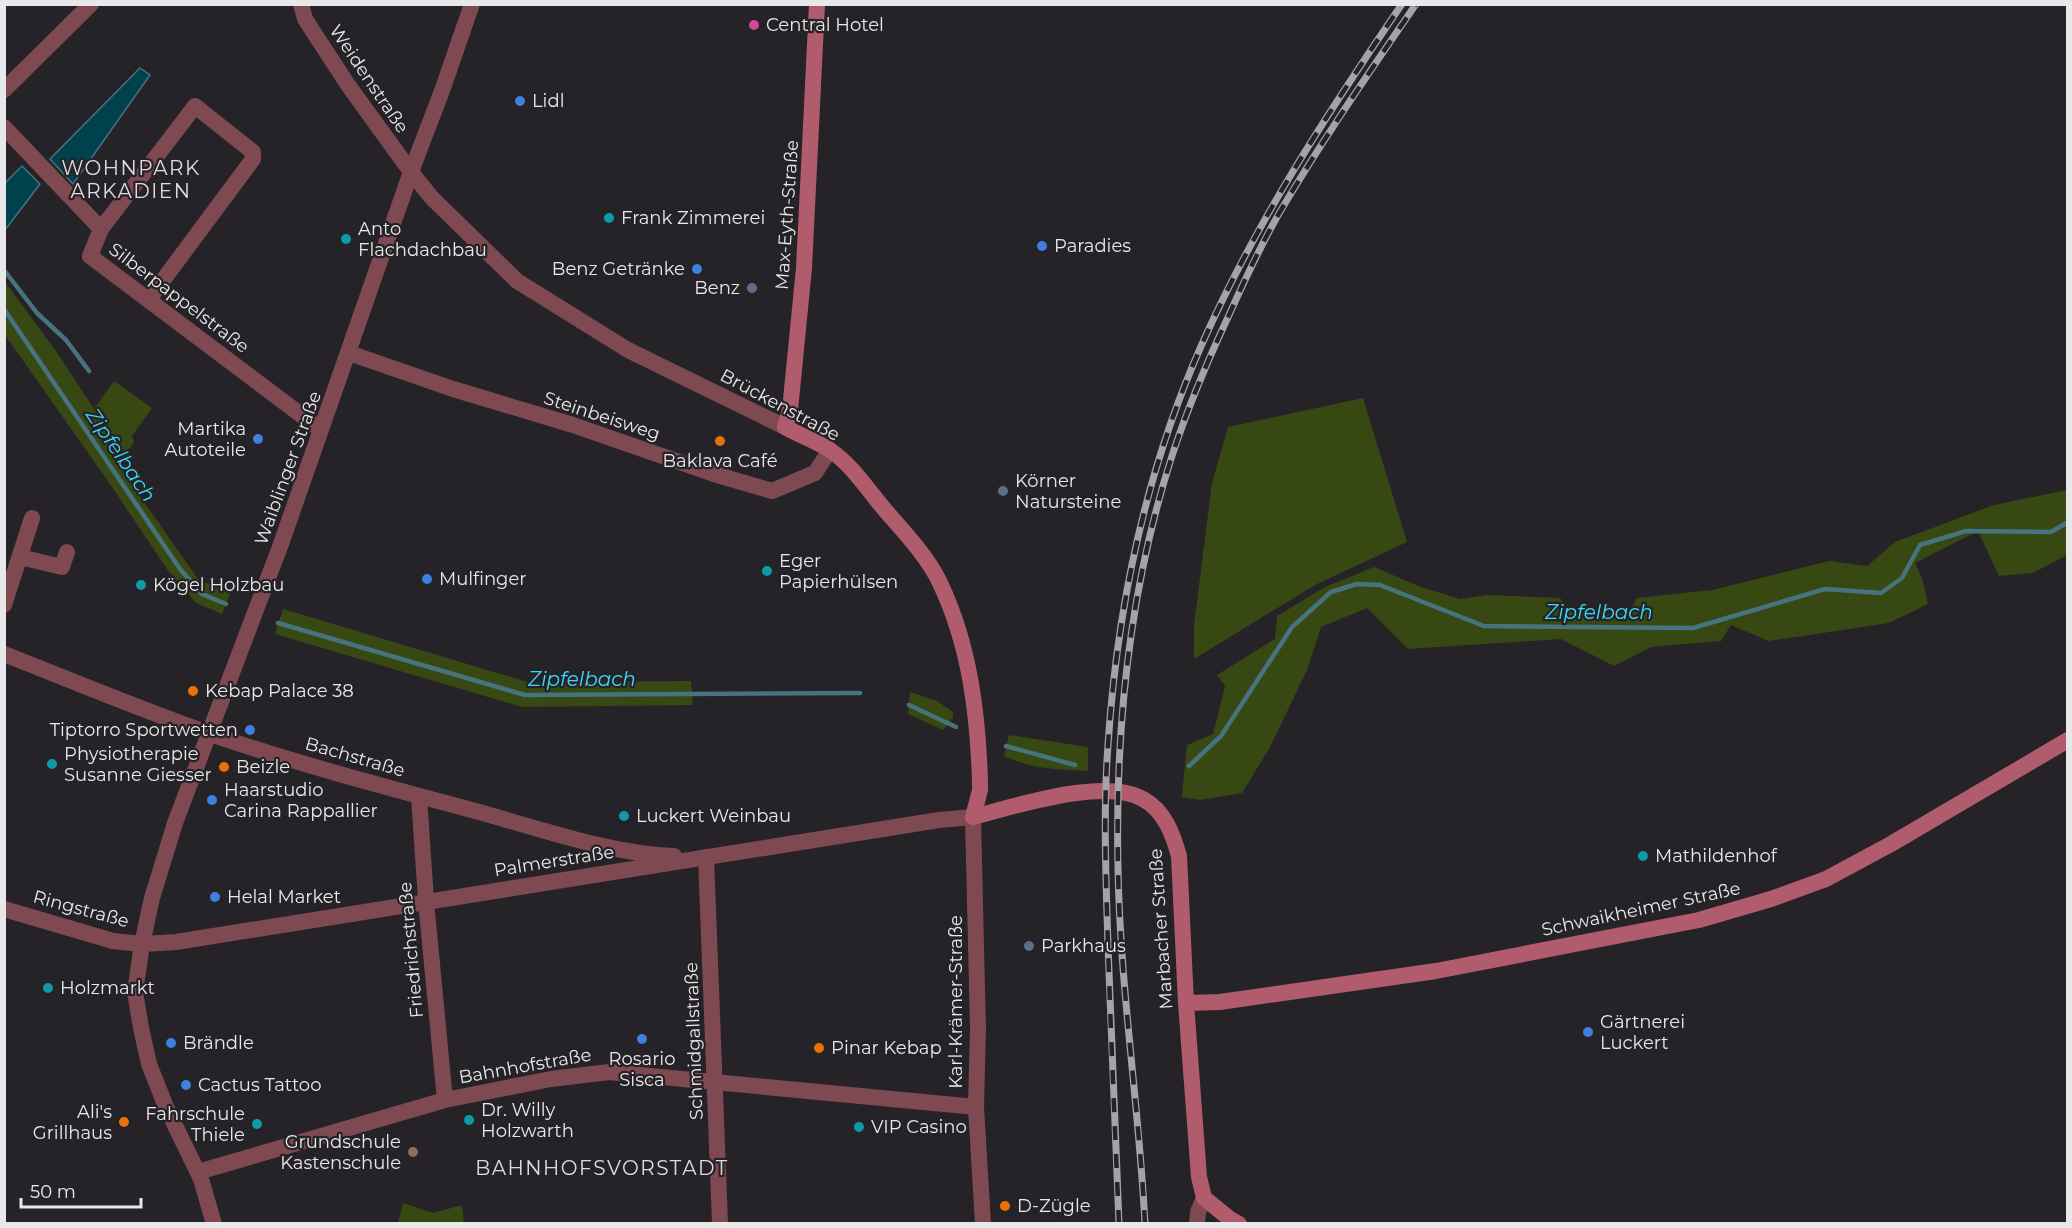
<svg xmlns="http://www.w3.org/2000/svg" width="2072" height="1228" font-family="Montserrat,sans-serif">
<rect width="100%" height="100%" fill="#252327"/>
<path fill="#384813" d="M5,282l51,69 38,58 20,-28 38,27 -20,28 2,6 -16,23 80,114 32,15 -8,20 -26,-11 -27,-31 -57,-85 -107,-152z
M1363,398l44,144 -92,43 -121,74v-34l18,-142 16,-56z
M2067,490v65l-34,18 -34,3 -21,-45 -63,32 7,15 6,26 -39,19 -120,18 -38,-16 -10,16 -70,6 -37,19 -53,-27 -153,10 -41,-41 -46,19 -14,43 -37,77 -28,46 -42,7 -18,-3 5,-52 26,-11 12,-48 -8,-11 58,-36 2,-23 48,-29 49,-20 47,20 39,12 28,-4 72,3 14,17 55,-2 8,-15 75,-8 117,-29 38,5 28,-24 99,-37z
M283,609l245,73 163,-1 2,24 -171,2 -247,-73z
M910,692l27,9 16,11v6l-10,12 -35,-16z
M1009,735l79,12v24c-32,-2 -54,-1 -84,-15z
M403,1203l30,10 29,-8 2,18h-66z"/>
<path fill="#00414e" stroke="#46737d" stroke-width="1.5" d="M140,68l10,7 -77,109 -23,-25z
M22,166l18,18 -35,46v-47z"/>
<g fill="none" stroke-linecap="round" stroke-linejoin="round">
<path stroke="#46737d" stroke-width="4.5" d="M4,270l33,43 29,27 23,31
M4,309l176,260 22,25 24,10
M278,623l247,72 335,-2
M909,705l47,22
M1006,746l69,19
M1189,766l32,-30 71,-109 39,-35 26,-8 23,1 104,41 209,2 132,-39 56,4 21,-15 18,-33 46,-14 85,1 17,-10"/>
<path stroke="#7f4952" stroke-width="16" d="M301,4l4,15 43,66 63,87 21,26 85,83 111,69 157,77
M4,90l87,-86
M4,127l97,102 -11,27 231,174
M101,229l94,-123 58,46v7l-104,140
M349,353l104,36 120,36 141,49 58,17 43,-18 15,-23
M20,557l42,10 5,-15
M4,605l28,-87
M419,796l7,105 19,199
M973,817l5,212 -2,78 7,117
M706,857l14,367
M198,1172l247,-72 106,-21 58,-7 367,35
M1197,1224l1,-12 6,-14"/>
<path stroke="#7f4952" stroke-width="16" d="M4,654c74,29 147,60 221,85 84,28 169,50 254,73 62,17 132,42 195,44
M4,909l109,32 29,3 34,-2 763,-122 34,-3
M214,1224l-13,-45 -35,-72 -17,-43 -8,-36 -6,-36 7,-48 10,-46 23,-75 106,-279 130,-372 32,-84 29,-84"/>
<path stroke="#b15c6c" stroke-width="16" d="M817,4l-13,264 -14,142 -5,17c14,8 31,14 45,23 22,15 38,40 55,60 20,23 42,46 55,73 30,63 38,131 40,200v7l-7,27c43,-11 131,-40 170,-18 22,12 30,36 36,57l7,147 13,174 5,21 26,21 9,5
M1186,1003l34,-1 216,-31 263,-51 72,-21 55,-20 65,-35 177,-104"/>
<defs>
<path id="rail" d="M1119,1224c-4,-93 -8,-186 -11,-278 -2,-67 -5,-134 0,-201 9,-137 38,-275 94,-401 54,-122 125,-230 200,-340
M1145,1224c-6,-119 -25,-237 -27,-356 -3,-138 11,-277 53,-409 16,-50 36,-97 58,-144 17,-38 34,-75 55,-110 41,-69 87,-135 132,-201"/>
</defs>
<use href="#rail" stroke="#a5a3a7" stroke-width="7"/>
<use href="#rail" stroke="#252327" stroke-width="4.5" stroke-dasharray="14" stroke-linecap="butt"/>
</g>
<circle fill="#d1479c" stroke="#252327" stroke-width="2" cx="754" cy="25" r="6"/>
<g fill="#3f7fe0" stroke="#252327" stroke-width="2">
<circle cx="520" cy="101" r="6"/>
<circle cx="1042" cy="246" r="6"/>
<circle cx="697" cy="269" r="6"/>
<circle cx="258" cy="439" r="6"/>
<circle cx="427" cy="579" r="6"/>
<circle cx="250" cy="730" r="6"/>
<circle cx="212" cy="800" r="6"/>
<circle cx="215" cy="897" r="6"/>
<circle cx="1588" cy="1032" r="6"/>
<circle cx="642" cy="1039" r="6"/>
<circle cx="171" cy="1043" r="6"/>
<circle cx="186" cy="1085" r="6"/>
</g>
<g fill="#0f9aa8" stroke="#252327" stroke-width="2">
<circle cx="609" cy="218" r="6"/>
<circle cx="346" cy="239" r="6"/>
<circle cx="767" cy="571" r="6"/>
<circle cx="141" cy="585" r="6"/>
<circle cx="52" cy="764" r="6"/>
<circle cx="624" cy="816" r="6"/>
<circle cx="1643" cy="856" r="6"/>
<circle cx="48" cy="988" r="6"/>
<circle cx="469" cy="1120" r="6"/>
<circle cx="257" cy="1124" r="6"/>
<circle cx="859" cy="1127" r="6"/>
</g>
<g fill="#5c6f8a" stroke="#252327" stroke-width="2">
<circle cx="752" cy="288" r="6"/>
<circle cx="1003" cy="491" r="6"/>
<circle cx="1029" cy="946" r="6"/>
</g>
<g fill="#e8710a" stroke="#252327" stroke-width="2">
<circle cx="720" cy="441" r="6"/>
<circle cx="193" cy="691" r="6"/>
<circle cx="224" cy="767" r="6"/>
<circle cx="819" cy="1048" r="6"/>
<circle cx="124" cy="1122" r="6"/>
<circle cx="1005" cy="1206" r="6"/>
</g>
<circle fill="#8d6e63" stroke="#252327" stroke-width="2" cx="413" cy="1152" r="6"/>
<g text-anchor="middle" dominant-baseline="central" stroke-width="4.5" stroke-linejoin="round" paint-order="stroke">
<g font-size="18" fill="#e8e7ea" stroke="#252327" text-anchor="start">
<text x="766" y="25">Central Hotel</text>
<text x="532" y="101">Lidl</text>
<text x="621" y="218">Frank Zimmerei</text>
<text x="358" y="229">Anto<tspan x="358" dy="21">Flachdachbau</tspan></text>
<text x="1054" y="246">Paradies</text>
<text x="685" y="269" text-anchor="end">Benz Getränke</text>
<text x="740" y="288" text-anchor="end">Benz</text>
<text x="246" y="429" text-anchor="end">Martika<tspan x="246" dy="21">Autoteile</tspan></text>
<text x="720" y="461" text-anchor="middle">Baklava Café</text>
<text x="1015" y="481">Körner<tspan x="1015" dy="21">Natursteine</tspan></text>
<text x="779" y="561">Eger<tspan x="779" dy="21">Papierhülsen</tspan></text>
<text x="439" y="579">Mulfinger</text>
<text x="153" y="585">Kögel Holzbau</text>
<text x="205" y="691">Kebap Palace 38</text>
<text x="238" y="730" text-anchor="end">Tiptorro Sportwetten</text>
<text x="64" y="754">Physiotherapie<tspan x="64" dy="21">Susanne Giesser</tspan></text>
<text x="236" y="767">Beizle</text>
<text x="224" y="790">Haarstudio<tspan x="224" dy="21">Carina Rappallier</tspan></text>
<text x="636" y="816">Luckert Weinbau</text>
<text x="1655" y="856">Mathildenhof</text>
<text x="227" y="897">Helal Market</text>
<text x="1041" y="946">Parkhaus</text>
<text x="60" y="988">Holzmarkt</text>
<text x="1600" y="1022">Gärtnerei<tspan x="1600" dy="21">Luckert</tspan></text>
<text x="183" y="1043">Brändle</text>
<text x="831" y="1048">Pinar Kebap</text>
<text x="642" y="1059" text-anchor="middle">Rosario<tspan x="642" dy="21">Sisca</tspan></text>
<text x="198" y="1085">Cactus Tattoo</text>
<text x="481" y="1110">Dr. Willy<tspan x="481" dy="21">Holzwarth</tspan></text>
<text x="112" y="1112" text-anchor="end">Ali's<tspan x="112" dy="21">Grillhaus</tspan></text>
<text x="245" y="1114" text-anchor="end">Fahrschule<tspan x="245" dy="21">Thiele</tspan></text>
<text x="871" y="1127">VIP Casino</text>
<text x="401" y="1142" text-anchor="end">Grundschule<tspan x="401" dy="21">Kastenschule</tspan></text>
<text x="1017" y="1206">D-Zügle</text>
</g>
<g font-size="18" fill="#e8e7ea" stroke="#252327">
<text transform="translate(369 79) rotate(56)">Weidenstraße</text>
<text transform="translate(787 215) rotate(-86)">Max-Eyth-Straße</text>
<text transform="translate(179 298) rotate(37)">Silberpappelstraße</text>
<text transform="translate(780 405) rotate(28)">Brückenstraße</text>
<text transform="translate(602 416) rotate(18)">Steinbeisweg</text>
<text transform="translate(288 468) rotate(-70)">Waiblinger Straße</text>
<text transform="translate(355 757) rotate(16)">Bachstraße</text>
<text transform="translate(554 861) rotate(-9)">Palmerstraße</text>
<text transform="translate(81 909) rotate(15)">Ringstraße</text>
<text transform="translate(1641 909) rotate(-12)">Schwaikheimer Straße</text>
<text transform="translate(1161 929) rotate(-94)">Marbacher Straße</text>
<text transform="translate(411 950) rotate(-95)">Friedrichstraße</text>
<text transform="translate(956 1002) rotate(-90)">Karl-Krämer-Straße</text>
<text transform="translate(694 1041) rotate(-92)">Schmidgallstraße</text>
<text transform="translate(525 1066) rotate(-10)">Bahnhofstraße</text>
</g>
<g font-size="20" letter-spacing="1.5" fill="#dfdbe1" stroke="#252327">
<text x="131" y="168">WOHNPARK<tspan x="131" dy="23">ARKADIEN</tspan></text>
<text x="602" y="1168">BAHNHOFSVORSTADT</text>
</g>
<g font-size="20" font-style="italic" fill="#38dafb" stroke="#252327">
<text transform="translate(121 455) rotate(56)">Zipfelbach</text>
<text x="1599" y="612">Zipfelbach</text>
<text x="582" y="679">Zipfelbach</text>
</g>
</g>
<rect width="2072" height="1228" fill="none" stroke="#e8e7ea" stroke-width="12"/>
<path d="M21 1198v9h120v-9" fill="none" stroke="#e8e7ea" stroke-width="3"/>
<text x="30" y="1198" font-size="18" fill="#e8e7ea" stroke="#252327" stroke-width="4.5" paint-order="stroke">50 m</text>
</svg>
